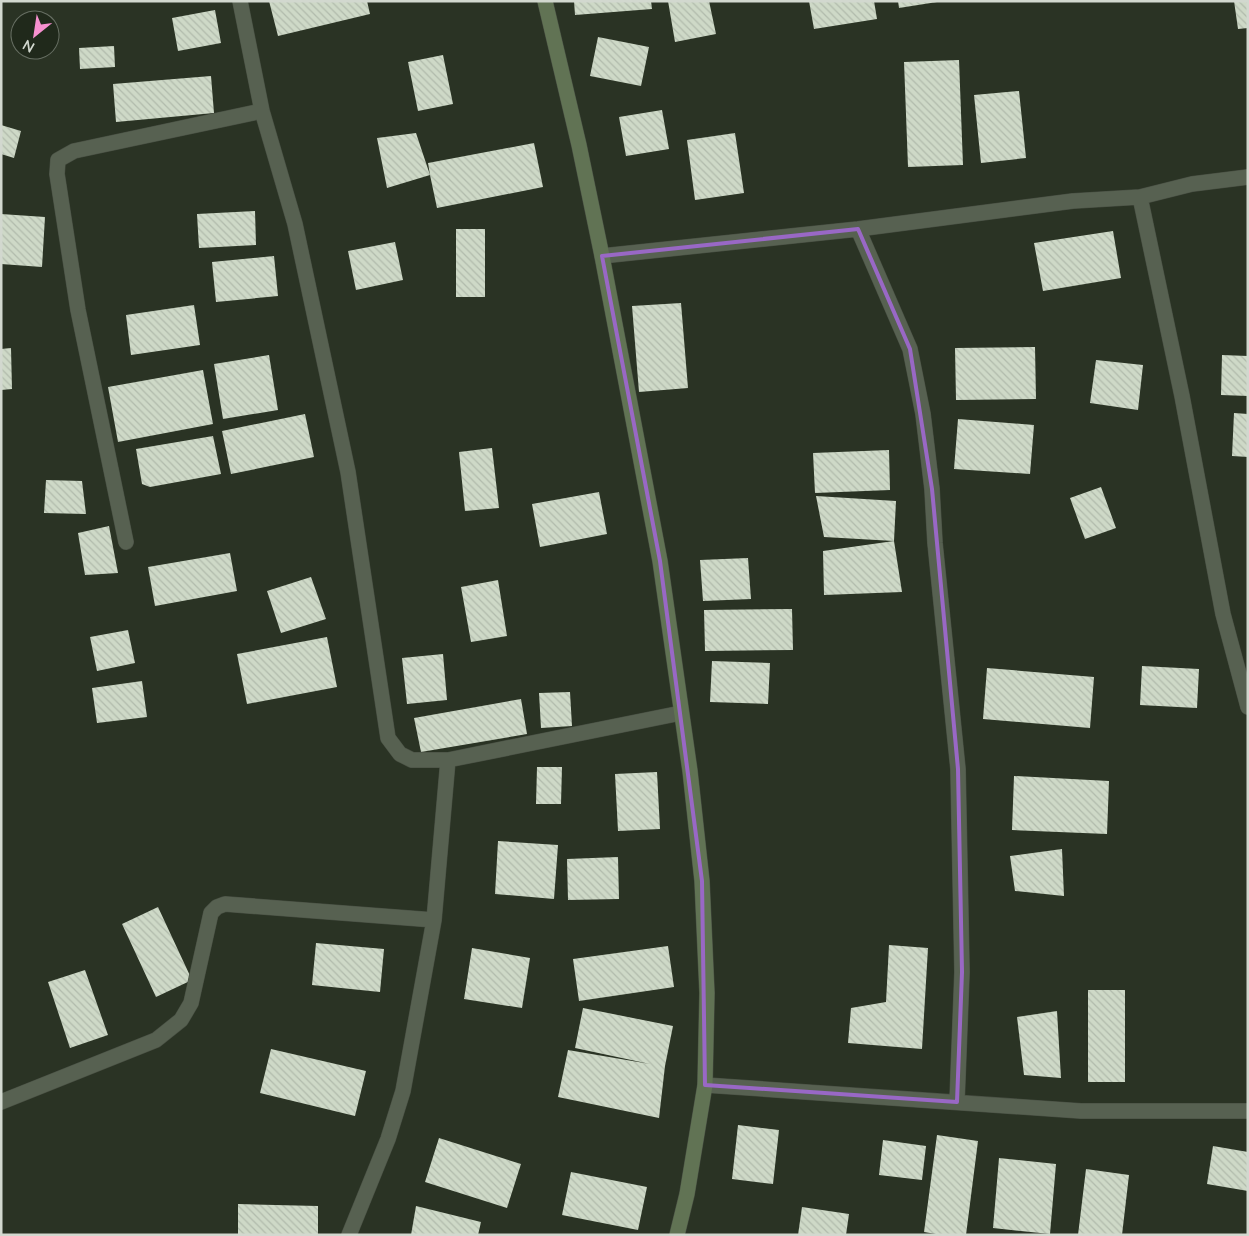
<svg xmlns="http://www.w3.org/2000/svg" width="1249" height="1236" font-family="Lato,sans-serif">
<defs>
<pattern id="building-back-hatch" width="6" height="6" patternUnits="userSpaceOnUse" patternTransform="scale(1.25)"><rect width="6" height="6" fill="#ced9c7"/><path d="M-1 5l2 2M0 0l6 6M5-1l2 2" fill="none" stroke="#b1bbac"/></pattern>
</defs>
<rect width="100%" height="100%" fill="#2a3324"/>
<path fill="url(#building-back-hatch)" d="M269,1h98l3,13 -92,22z
M574,1h77l1,8 -77,6z
M668,1h41l7,33 -41,8z
M809,1h65l3,18 -63,10z
M898,1h39v1l-38,6z
M1234,1h14v27l-10,1z
M215,10l6,33 -43,8 -6,-33z
M598,37l51,10 -8,39 -51,-10z
M114,46l1,21 -35,2 -1,-21z
M443,55l10,49 -35,7 -10,-49z
M959,60l4,105 -55,2 -4,-105z
M211,76l3,37 -98,9 -3,-38z
M1019,91l7,67 -45,5 -7,-68z
M662,110l7,39 -43,7 -7,-39z
M1,125l20,6 -7,27 -13,-4z
M416,133l14,42 -2,-12 106,-20 9,44 -106,21 -7,-33 -43,13 -10,-50z
M735,133l9,60 -49,7 -8,-60z
M255,211l1,34 -57,3 -2,-34z
M1,214l44,3 -3,50 -41,-3z
M456,229h29v68h-29z
M1113,231l8,47 -78,13 -9,-48z
M395,242l8,38 -47,10 -8,-39z
M274,256l4,40 -62,6 -4,-40z
M681,303l7,85 -49,4 -7,-86z
M194,305l6,40 -69,10 -5,-40z
M1035,347l1,52 -80,1 -1,-52z
M11,348l1,41 -11,1v-41z
M269,355l9,55 -55,9 -9,-55z
M1222,355l26,1v40l-27,-1z
M1096,360l47,5 -5,45 -48,-7z
M203,370l10,54 -95,18 -10,-55z
M1234,413l14,1v43l-16,-1z
M305,414l9,43 -83,17 -9,-43z
M958,419l76,6 -4,49 -76,-5z
M213,436l8,38 -71,13 -8,-3 -6,-35z
M492,448l7,60 -34,3 -6,-59z
M889,450l1,40 -75,3 -2,-40z
M46,480l36,1 4,33 -42,-1z
M1101,487l15,41 -31,11 -15,-41z
M599,492l8,42 -67,13 -8,-43z
M816,496l80,5 -2,40 8,51 -78,3 -1,-44 71,-10 -70,-4z
M109,526l9,47 -33,2 -7,-42z
M230,553l7,38 -82,15 -7,-39z
M748,558l3,41 -48,2 -3,-41z
M311,577l15,42 -45,14 -14,-42z
M498,580l9,56 -36,6 -10,-55z
M792,609l1,41 -88,1 -1,-41z
M128,630l7,33 -38,8 -7,-34z
M327,637l10,50 -90,17 -10,-50z
M443,654l4,46 -40,4 -5,-46z
M712,661l58,2 -2,41 -58,-2z
M1142,666l57,3 -2,39 -57,-3z
M987,668l107,9 -4,51 -107,-9z
M142,681l5,36 -50,6 -5,-35z
M570,692l2,34 -31,2 -2,-35z
M521,699l6,35 -106,18 -7,-34z
M537,767h25l-1,37h-25z
M657,772l3,57 -42,2 -3,-57z
M1014,776l95,5 -2,53 -95,-4z
M498,841l60,4 -4,54 -59,-5z
M1062,849l2,47 -49,-5 -5,-35z
M618,857l1,42 -51,1 -1,-41z
M158,907l34,73 -36,17 -34,-73z
M316,943l68,6 -4,43 -68,-7z
M889,945l39,3 -6,101 -74,-6 3,-35 35,-6z
M668,946l6,41 -95,14 -6,-42z
M472,948l58,10 -8,50 -58,-9z
M85,970l23,65 -38,13 -22,-66z
M1088,990h37v92h-37z
M583,1008l90,18 -8,40 -6,52 -101,-21 10,-47 82,14 -75,-16z
M1057,1011l4,67 -37,-3 -7,-58z
M271,1049l95,22 -11,45 -95,-23z
M738,1125l41,5 -6,54 -41,-5z
M937,1135l41,6 -12,94h-24l-18,-3z
M439,1138l82,26 -14,44 -82,-26z
M883,1140l43,6 -4,34 -43,-5z
M1213,1146l35,6v39l-41,-7z
M999,1158l57,6 -6,70 -57,-6z
M1086,1169l43,6 -7,60h-44z
M571,1172l76,15 -9,43 -76,-15z
M238,1204l80,2v29h-80z
M416,1206l65,16 -3,13h-67z
M802,1207l47,7 -3,21h-48z"/>
<g fill="none" stroke-linecap="round" stroke-linejoin="round">
<defs>
<path id="street" d="M240,1l22,110 33,113 53,248 40,266 12,16 12,6h36l233,-47
M1140,197l42,199 41,218 25,93
M858,229l52,120 13,65 9,75 3,54 23,226 4,203 -5,130
M602,256l256,-27 215,-28 67,-4 52,-13 56,-7
M126,542l-48,-232 -21,-136 1,-14 16,-9 188,-40
M705,1085l376,26h167
M1,1102l155,-62 25,-20 10,-17 20,-90 6,-6 8,-3 209,16
M349,1235l39,-96 15,-48 31,-171 14,-160"/>
<path id="secondary" d="M545,1l34,144 23,111 58,305 30,210 12,110 5,112 -2,92 -18,109 -10,41"/>
</defs>
<use href="#street" stroke="#484f43" stroke-width="16"/>
<use href="#secondary" stroke="#484f43" stroke-width="16"/>
<use href="#street" stroke="#576151" stroke-width="15"/>
<use href="#secondary" stroke="#617354" stroke-width="15"/>
</g>
<path fill="none" stroke="#9968c5" stroke-width="4" stroke-linejoin="round" d="M858,229l52,120 22,140 26,280 4,203 -5,130 -252,-17 -3,-204 -42,-320 -58,-305z"/>
<rect width="1249" height="1236" fill="none" stroke="#d2d8cf" stroke-width="5"/>
<g transform="translate(35 35) rotate(210)"><circle r="24" fill="#20291b" stroke="#676f63"/>
<path d="M0-4L9 19L0 12L-9 19Z" fill="#f690cf"/>
<text y="-8" font-size="14" font-weight="bold" text-anchor="middle" fill="#d2d8cf">N</text>
</g>
</svg>
